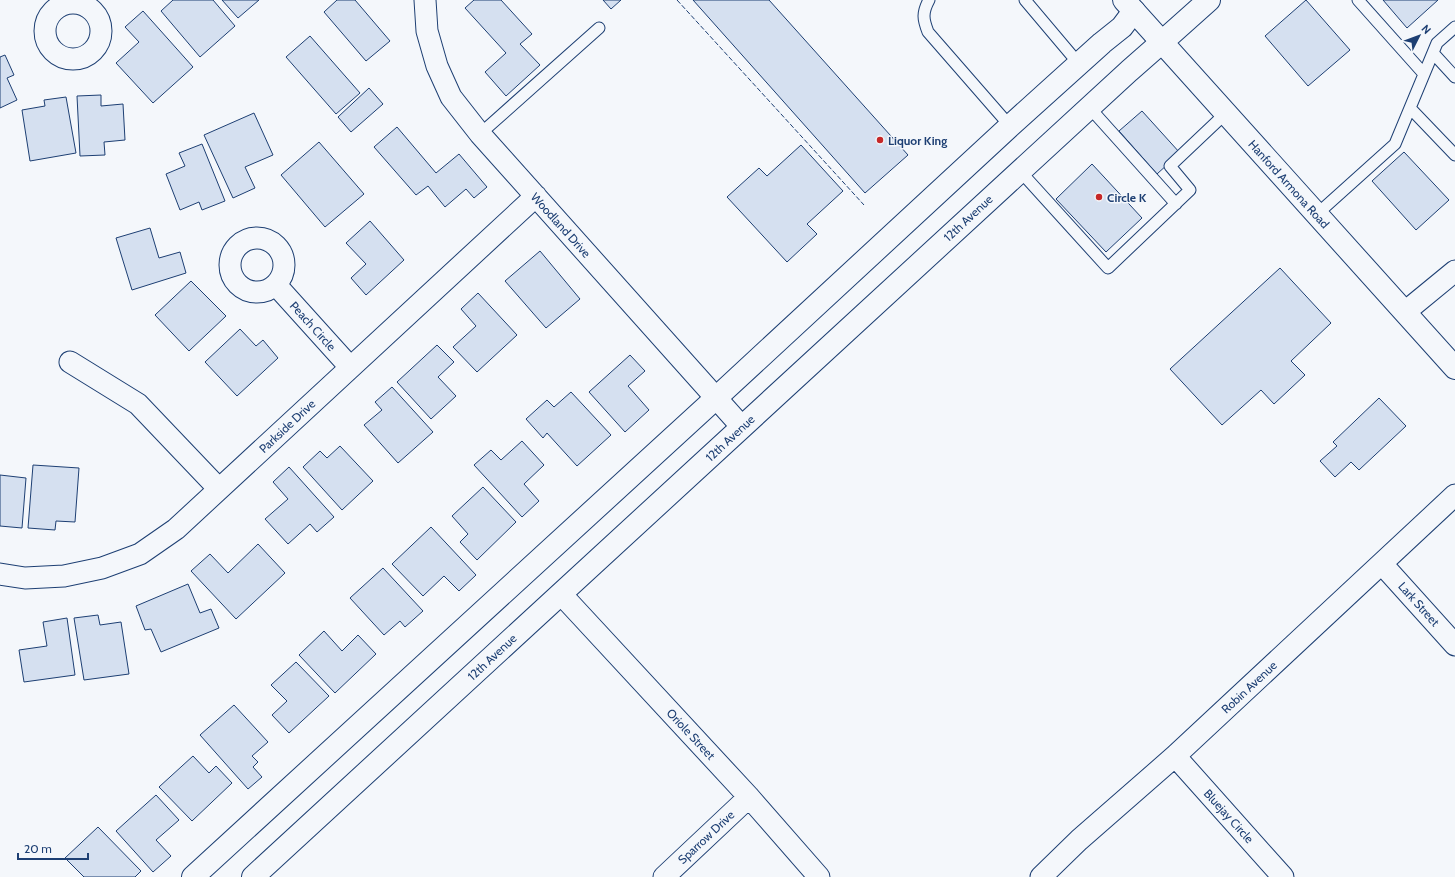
<svg xmlns="http://www.w3.org/2000/svg" width="1455" height="877" font-family="Cabin,sans-serif">
<rect width="100%" height="100%" fill="#f4f7fb"/>
<path fill="#d5e0f0" stroke="#1d3f73" d="M173,0h40l22,26 -35,31 -39,-46z
M222,0h37l-21,18z
M337,0h18l35,41 -24,20 -42,-49z
M474,0h27l31,34 -12,10 20,21 -34,31 -21,-24 21,-19 -41,-45z
M603,0h18l-10,9z
M693,0h76l139,155 -43,38z
M1306,0l44,50 -42,36 -43,-50z
M1383,0h55l-31,28z
M143,11l50,56 -40,36 -37,-40 23,-21 -14,-15z
M310,36l50,57 -24,21 -50,-57z
M5,55l9,20 -7,3 10,22 -17,8v-51z
M369,88l14,16 -32,28 -13,-15z
M101,95v11l22,-2 2,36 -21,2 1,13 -25,1 -3,-60z
M66,97l10,56 -46,8 -8,-51 23,-4 -1,-6z
M1142,111l38,42 -23,21 -38,-43z
M254,113l19,42 -28,12 10,21 -22,10 -29,-63z
M397,127l39,46 23,-19 28,33 -13,11 -8,-9 -21,18 -17,-21 -12,9 -42,-48z
M319,142l45,52 -39,33 -44,-52z
M202,144l23,57 -23,9 -3,-8 -19,8 -14,-36 19,-8 -6,-13z
M801,145l42,46 -36,33 10,10 -30,28 -60,-65 32,-29 8,8z
M1404,152l45,48 -33,30 -44,-49z
M1092,164l50,54 -36,34 -50,-53z
M370,221l34,39 -38,35 -15,-17 15,-14 -20,-21z
M150,228l9,30 21,-6 6,21 -54,17 -16,-52z
M540,251l40,48 -34,29 -41,-47z
M1280,268l51,55 -40,38 14,14 -31,29 -13,-14 -39,35 -52,-56z
M191,281l35,35 -37,35 -34,-36z
M478,293l39,42 -40,37 -24,-25 23,-21 -15,-17z
M240,329l16,17 7,-6 15,18 -41,38 -32,-34z
M437,345l17,17 -16,15 18,19 -25,23 -34,-37z
M630,355l15,16 -17,15 21,24 -24,22 -36,-40z
M392,387l41,45 -35,31 -34,-38 18,-15 -7,-8z
M571,392l40,43 -34,31 -30,-33 -4,5 -17,-19 21,-19 7,7z
M1379,398l27,28 -47,44 -8,-8 -16,15 -15,-16 17,-15 -4,-4z
M522,441l22,24 -20,19 15,17 -17,16 -48,-52 17,-15 10,10z
M340,446l33,35 -31,29 -39,-43 17,-16 7,7z
M33,465l46,3 -4,54 -19,-1 -1,9 -27,-2z
M289,467l45,50 -17,15 -7,-8 -22,20 -23,-25 23,-20 -15,-17z
M0,475l26,3 -4,50 -22,-2z
M483,487l33,35 -39,38 -17,-18 8,-8 -16,-18z
M431,527l45,48 -17,16 -15,-15 -21,20 -31,-32z
M258,544l27,29 -49,46 -45,-48 19,-17 18,19z
M383,568l40,43 -18,16 -5,-6 -16,14 -34,-37z
M188,584l12,29 11,-4 8,19 -58,24 -10,-23 -6,1 -9,-24z
M98,615l2,10 21,-3 8,52 -45,6 -10,-62z
M67,618l8,57 -51,7 -5,-32 28,-4 -4,-24z
M324,631l18,20 16,-16 18,19 -41,39 -36,-38z
M296,662l33,34 -40,37 -17,-18 15,-14 -16,-16z
M234,705l34,37 -16,14 6,6 -5,5 9,10 -14,12 -48,-54z
M193,756l16,17 7,-7 16,17 -40,38 -33,-34z
M156,795l23,25 -23,20 15,16 -18,16 -37,-41z
M98,827l43,44 -6,6h-51l-19,-19z"/>
<g fill="none" stroke-linecap="round" stroke-linejoin="round">
<defs>
<path id="service" d="M929,0c-7,13 -6,19 -1,32l82,94
M1025,0l54,64
M1358,0l66,74
M1433,53l22,24
M1089,107l87,97
M1410,108l45,47
M480,134l119,-106
M1020,171l88,97 82,-78 -20,-24 56,-53
M1316,215l79,-71 42,-101 18,-16"/>
<path id="minor" d="M425,0l2,31 10,35 14,31 29,37 262,293
M45 31a28 28 0 1 1 56 0a28 28 0 1 1-56 0Z
M230 265a27 27 0 1 1 54 0a27 27 0 1 1-54 0Z
M276,285l74,82
M1405,312l50,-41
M70,362l68,42 81,85
M1382,564l73,81
M0,574l25,4 39,-2 38,-8 38,-14 36,-25 360,-333
M561,594l188,203 70,80
M1175,756l108,121
M664,877l85,-80
M1041,877l38,-37 96,-84 280,-261"/>
<path id="tertiary" d="M193,877l523,-479 294,-272 92,-83 20,-16 12,-16
M253,877l876,-806 33,-29"/>
<path id="secondary" d="M1124,0l331,368
M1162,42l47,-42"/>
</defs>
<use href="#service" stroke="#1d3f73" stroke-width="13"/>
<use href="#minor" stroke="#1d3f73" stroke-width="23"/>
<use href="#tertiary" stroke="#1d3f73" stroke-width="24"/>
<use href="#secondary" stroke="#1d3f73" stroke-width="24"/>
<use href="#service" stroke="#f4f7fb" stroke-width="11"/>
<use href="#minor" stroke="#f4f7fb" stroke-width="21"/>
<use href="#tertiary" stroke="#f4f7fb" stroke-width="22"/>
<use href="#secondary" stroke="#f4f7fb" stroke-width="22"/>
<path stroke="#1d3f73" stroke-width="1" stroke-dasharray="5 2" stroke-linecap="butt" d="M677,0l187,205"/>
</g>
<g fill="#c62828" stroke="#f4f7fb" stroke-width="1.5">
<circle cx="880" cy="140" r="4"/>
<circle cx="1099" cy="197" r="4"/>
</g>
<g text-anchor="middle" dominant-baseline="central" stroke-width="3" stroke-linejoin="round" paint-order="stroke">
<g font-size="12" font-weight="bold" fill="#1d3f73" stroke="#f4f7fb" text-anchor="start">
<text x="888" y="140">Liquor King</text>
<text x="1107" y="197">Circle K</text>
</g>
<g font-size="12" fill="#1d3f73" stroke="#f4f7fb">
<text transform="translate(1289 184) rotate(48)">Hanford Armona Road</text>
<text transform="translate(968 218) rotate(-43)">12th Avenue</text>
<text transform="translate(561 225) rotate(48)">Woodland Drive</text>
<text transform="translate(313 326) rotate(48)">Peach Circle</text>
<text transform="translate(287 426) rotate(-43)">Parkside Drive</text>
<text transform="translate(730 438) rotate(-43)">12th Avenue</text>
<text transform="translate(1419 604) rotate(48)">Lark Street</text>
<text transform="translate(492 657) rotate(-43)">12th Avenue</text>
<text transform="translate(1249 687) rotate(-43)">Robin Avenue</text>
<text transform="translate(691 734) rotate(47)">Oriole Street</text>
<text transform="translate(1229 816) rotate(48)">Bluejay Circle</text>
<text transform="translate(706 837) rotate(-43)">Sparrow Drive</text>
</g>
</g>
<g transform="translate(1419 36) rotate(48)" stroke="#f4f7fb" stroke-width="3" paint-order="stroke">
<path d="M0-3L7 15L0 10L-7 15Z" fill="#1d3f73"/>
<text y="-6" font-size="11" font-weight="bold" text-anchor="middle" fill="#1d3f73">N</text>
</g>
<path d="M18 853v6h70v-6" fill="none" stroke="#1d3f73" stroke-width="2"/>
<text x="24" y="853" font-size="12" fill="#1d3f73" stroke="#f4f7fb" stroke-width="3" paint-order="stroke">20 m</text>
</svg>
